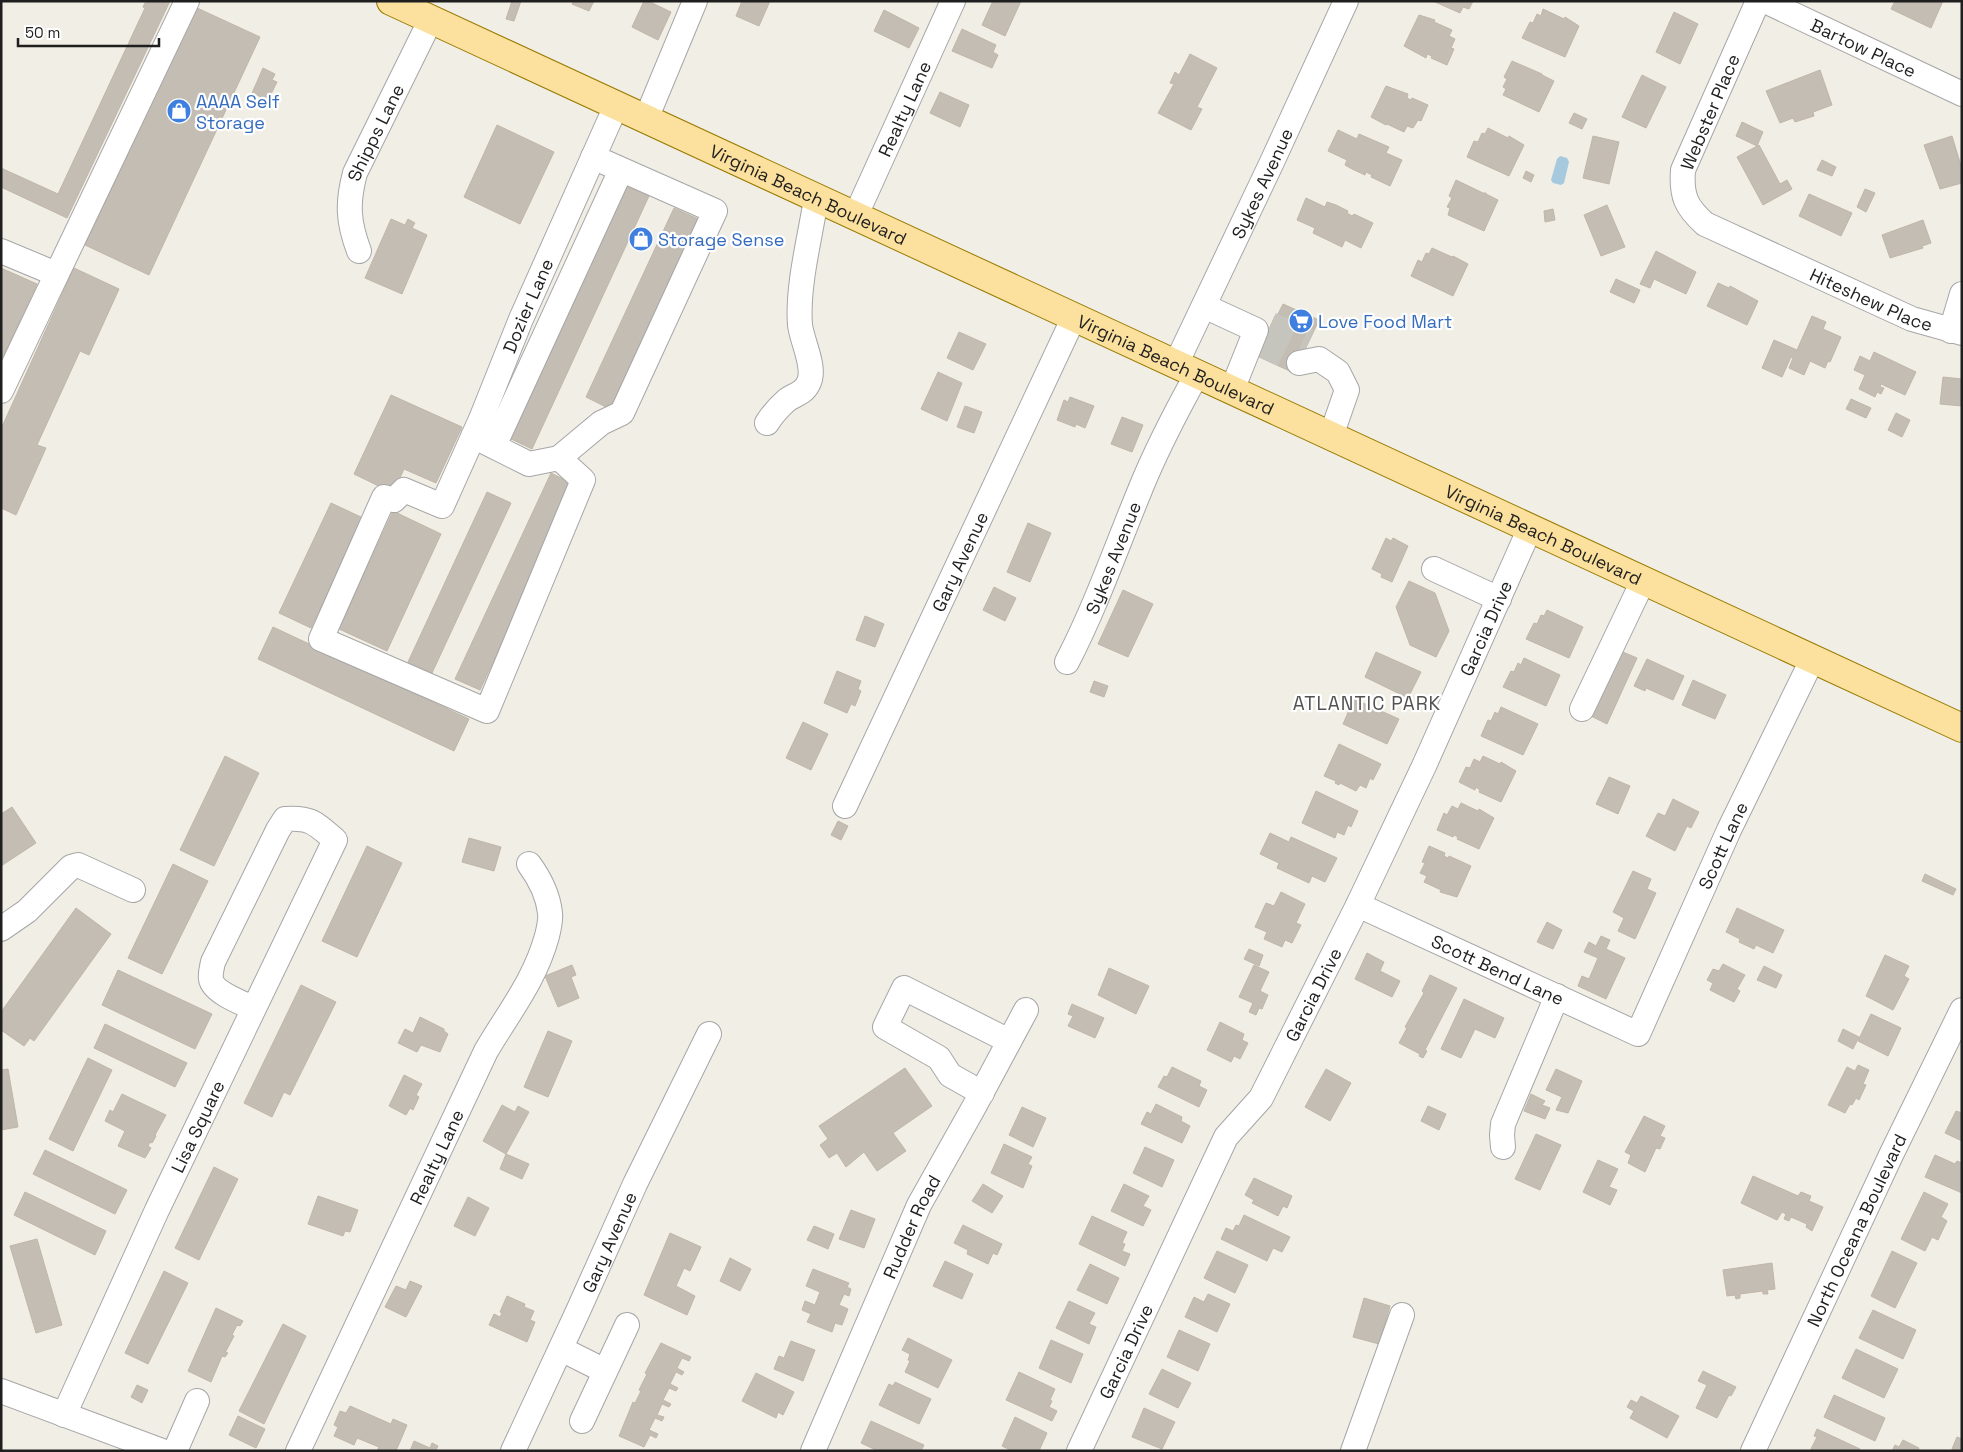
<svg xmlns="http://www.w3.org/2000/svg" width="1963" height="1452" font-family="'Space Grotesk',sans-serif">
<rect width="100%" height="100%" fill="#f0eee5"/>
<path fill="#a6c9dd" d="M1560,156l7,2 2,4 -5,21 -3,2 -8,-2 -2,-3 6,-21z"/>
<path fill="#c4bdb4" stroke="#c1b6a7" d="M146,1h24l-103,217 -66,-31v-19l57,26 87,-186 -2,-1z
M512,1h9l-7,20 -8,-2z
M573,1h21l-5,10 -17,-7z
M644,1h4l23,11 -13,28 -26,-13z
M742,1h28l-11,25 -23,-10z
M993,1h28l-16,35 -23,-11z
M1433,1h40l-4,8 -6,-2 -3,6z
M1895,1h48l-12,27 -40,-19z
M195,7l65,30 -111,238 -64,-30 101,-214z
M1543,9l21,10 1,-2 14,9 -14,31 -43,-19 8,-16 3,1 4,-9 4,2z
M884,10l35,18 -10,20 -35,-17z
M1674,12l24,12 -18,40 -24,-12z
M1419,15l16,5 -1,2 18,8 -3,6 6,3 -4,9 3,1 -7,16 -16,-7 1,-2 -5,-2 -1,4 -22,-12z
M962,29l34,16 -3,7 5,3 -6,13 -40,-17z
M1190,54l27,14 -20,39 5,2 -11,21 -33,-17 16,-29 -4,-1 5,-11 4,3z
M1512,61l30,13v1l12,6 -15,31 -36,-17 3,-6 -3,-2 4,-8 -3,-2z
M263,68l12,6 -3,6 5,2 -9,18 -16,-7z
M1820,70l12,35 -19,7 1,4 -19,6 -2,-4 -13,5 -14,-32z
M1642,75l24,12 -20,41 -24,-11z
M1386,86l22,8 -1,4 4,2 1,-2 16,7 -7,16 -3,-1 -5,8 -6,-2 -3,6 -17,-8 -1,1 -15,-8z
M940,92l29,13 -9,22 -30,-14z
M1574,113l13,6 -5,10 -13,-6z
M1742,122l21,10 -6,14 -21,-10z
M497,125l57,27 -34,72 -56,-27z
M1488,128l20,10 1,-2 15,9 -15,31 -42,-19 7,-16 4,1 4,-9 3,1z
M1338,130l19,9 2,-5 30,13 -3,6 16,7 -12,26 -19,-9 1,-2 -6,-3 -1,3 -13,-6 -7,-4 2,-5 -19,-9z
M1593,136l26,6 -10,42 -26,-6z
M1952,136l10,33v14l-22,6 -16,-44z
M1759,145l21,39 7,-4 5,9 -29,16 -26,-48z
M1822,160l14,7 -4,9 -15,-6z
M1526,171l8,4 -3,7 -8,-4z
M1456,180l27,13h3v1l12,6 -14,31 -36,-16 2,-7 -3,-1 5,-9 -3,-2z
M624,185l25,11 -117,253 -25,-12z
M1865,189l10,4 -9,19 -9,-5z
M1809,194l43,19 -11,23 -42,-20z
M1306,198l19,9 2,-5 9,3 12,6 -1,2 5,3 2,-2 19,9 -12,25 -16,-8 -3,7 -29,-14 2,-5 -18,-8z
M1607,205l18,42 -24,9 -17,-41z
M674,208l24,11 -88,190 -24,-12z
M1553,209l2,11 -10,2 -1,-11z
M391,219l14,6 3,-6 7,4 -3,5 15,7 -25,59 -37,-16z
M1923,220l8,23 -9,3 1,2 -33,10 -8,-23z
M1432,248l20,9 1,-1 15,8 -15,32 -42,-20 7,-16 4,2 4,-9 3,1z
M1656,251l40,21 -10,22 -32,-15 -4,9 -10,-4z
M1,268l36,16 -36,77z
M74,268l45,21 -30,66 -9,-4 -43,94 9,3 -30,67 -15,-7v-79z
M1616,279l24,11 -6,13 -24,-11z
M1718,283l11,5 1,-2 28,15 -11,24 -40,-19z
M1283,304l36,16 -25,53 -37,-17 18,-40h2z
M1812,316l14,6 -3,7 18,8 -11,25 -2,-1 -3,7 -15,-7 -6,14 -15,-7 4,-10 -2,-1 -9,20 -20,-9 12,-28 23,10z
M959,332l27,12 -13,26 -26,-12z
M1874,352l42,20 -11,23 -24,-11 -1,3 4,1 -3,6 -4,-2 -2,5 -16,-8 6,-14 -11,-5 6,-14 10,5z
M938,372l24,11 -15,38 -26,-12z
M1943,377l19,2v27l-22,-2z
M391,395l71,32 -26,56 -32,-14 -11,24 -39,-19z
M1070,397l24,9 -9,22 -9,-4 -1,3 -18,-7 7,-20 4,2z
M1851,399l20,9 -5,10 -20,-9z
M965,406l17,6 -8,21 -17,-6z
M1896,413l14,7 -8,17 -14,-7z
M1122,417l21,8 -11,27 -21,-8z
M551,473l24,12 -95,205 -25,-11z
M487,492l24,11 -79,170 -24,-11z
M331,503l32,15 -52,110 -32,-15z
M393,511l48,23 -54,117 -48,-22z
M1028,523l23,10 -21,49 -23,-10z
M1386,538l5,3 2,-3 15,8 -16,36 -11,-5 1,-3 -10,-5z
M1409,581l26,12 14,38 -13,26 -26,-12 -14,-38z
M994,587l22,11 -11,23 -22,-11z
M1123,590l30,14 -25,53 -30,-13z
M1547,610l36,17 -14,31 -43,-19 8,-16 3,1 4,-9 3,1z
M865,616l19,8 -9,23 -19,-7z
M273,627l196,92 -15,32 -196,-92z
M1618,650l19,8 -30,66 -18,-9z
M1376,652l45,20 -13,26 -43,-21z
M1524,658l36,17 -14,31 -43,-19 8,-16 3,1 4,-9 3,2z
M1647,659l37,17 -11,24 -27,-12 -1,3 -11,-5z
M837,671l24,10 -3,8 3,2 -6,15 -4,-2 -4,9 -23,-10z
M1693,680l33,15 -11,24 -33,-14z
M1094,681l14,5 -4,11 -14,-5z
M1354,699l45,20 -12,25 -44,-20z
M1501,707l37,17 -15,31 -42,-19 7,-16 3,1 4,-9 3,2z
M803,722l25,12 -17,36 -25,-12z
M1339,744l42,20 -8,16 -3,-2 -4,10 -6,-3 -4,6 -16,-8 -1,2 -4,-2 1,-2 -12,-5z
M225,756l34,17 -45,93 -34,-16z
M1483,756l17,8 1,-2 15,9 -15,31 -22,-10 1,-2 -4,-3 -1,3 -16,-8 7,-15 4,1 4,-9 6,3z
M1609,777l21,9 -12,28 -22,-10z
M1316,791l42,20 -7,16 -3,-2 -4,10 -7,-3 -2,6 -33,-15z
M1673,799l26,13 -8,16 -4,-2 -12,25 -29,-15 12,-23 7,3z
M1461,803l17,8 1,-2 15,9 -15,31 -22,-10 1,-2 -4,-2 -1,2 -16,-7 7,-17 3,2 5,-9 6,3z
M12,807l24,36 -35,23v-52z
M838,821l10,5 -7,14 -10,-5z
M1270,833l19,9 2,-5 46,21 -12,24 -13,-6 -3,7 -32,-15 2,-5 -19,-9z
M469,838l32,9 -7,24 -32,-9z
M367,846l35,17 -45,94 -35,-16z
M1429,846l16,7 -1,3 4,2 1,-2 22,10 -14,31 -17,-5 1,-2 -17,-8 3,-6 -7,-3 5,-10 -3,-1z
M173,864l35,17 -46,93 -34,-16z
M1633,871l18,8 -4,10 9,4 -21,46 -17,-8 6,-13 -11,-6z
M1925,874l31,15 -3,6 -31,-14z
M1281,892l24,12 -9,19 5,2 -9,18 -7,-3 -3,7 -18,-8 3,-7 -12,-5 11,-24 8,3z
M76,908l35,26 -77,107 -4,-3 -6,8 -23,-16v-18z
M1737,908l47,22 -11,23 -17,-8 -2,4 -15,-7 1,-3 -14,-7z
M1547,922l15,8 -9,19 -16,-7z
M1601,936l9,4 -4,9 19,9 -19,41 -28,-13 4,-10 7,3 9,-21 -14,-6 5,-10 7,4z
M1249,949l14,6 -4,11 -15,-7z
M1367,953l17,9 -4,9 20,10 -8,16 -37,-18z
M1885,955l24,11 -5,10 5,3 -16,31 -27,-14z
M1723,964l22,11 -8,14 3,2 -6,11 -24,-12 3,-7 -6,-3 6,-11 6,2z
M572,965l4,10 -5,2 8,21 -21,9 -13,-31z
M1254,965l15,7 -9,19 8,4 -6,14 -3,-1 -3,7 -7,-3 4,-9 -14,-6z
M1764,966l18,9 -6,13 -19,-8z
M1109,968l40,18 -13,28 -38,-19z
M118,970l94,44 -17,35 -93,-44z
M1430,975l27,13 -32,62 2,1 -4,7 -4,-2 1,-2 -21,-11 8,-15 -2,-1 19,-34 -2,-2z
M301,985l35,17 -46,93 -6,-3 -12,25 -28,-14z
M1464,999l40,19 -9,20 -20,-9 -14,29 -20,-9z
M1072,1004l32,14 -9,20 -27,-12 5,-10 -5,-2z
M1871,1014l30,14 -13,28 -30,-15z
M420,1017l24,12v2l4,3 -8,18 -19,-7 -4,7 -19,-9 7,-14 8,4z
M1220,1022l24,12 -2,6 6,3 -8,16 -6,-3 -3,6 -24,-12z
M105,1024l82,39 -12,24 -81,-39z
M1843,1029l16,8 -6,12 -15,-8z
M548,1031l24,10 -24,56 -24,-10z
M88,1058l24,12 -39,81 -24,-12z
M1858,1065l11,5 -6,14 3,1 -7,15 -3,-2 -4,7 -2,-1 -5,9 -17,-8 19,-38 8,4z
M1172,1067l29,14 -2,5 8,4 -8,17 -41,-20 6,-11 3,1z
M905,1068l27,38 -39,27 13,18 -29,20 -13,-19 -18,15 -9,-14 -8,5 -9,-13 8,-6 -9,-13z
M8,1069l10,58 -17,3v-60z
M1326,1069l25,14 -21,38 -25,-14z
M1556,1069l26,12 -14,32 -12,-3 6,-13 -16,-7z
M404,1075l18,9 -6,11 3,2 -6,13 -3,-2 -4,7 -17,-9z
M122,1094l44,21 -11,20 1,1 -4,7 -2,-1 -2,4 3,2 -6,10 -27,-12 7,-15 -20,-10 5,-11 3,2z
M1531,1094l14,7 -3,4 8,3 -5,11 -21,-8z
M1156,1104l26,13 -1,4 9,5 -8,17 -41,-19 6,-12 4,2z
M502,1105l13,7 3,-6 11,6 -23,42 -23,-13z
M1428,1106l18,8 -7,16 -18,-9z
M1022,1107l24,11 -13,29 -24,-12z
M1956,1111l6,2v28l-17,-8z
M1644,1116l21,10 -5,10 5,2 -5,11 -4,-1 -11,24 -17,-9 3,-8 -6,-3z
M1536,1134l25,11 -21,45 -25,-11z
M1004,1144l28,13 -4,7 4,2 -9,22 -32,-15z
M1145,1147l29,13 -12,27 -29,-14z
M45,1150l82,40 -12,24 -82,-40z
M506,1154l23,10 -7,15 -22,-10z
M1935,1155l20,9 2,-3 5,2v30l-37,-16z
M1598,1160l20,9 -9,18 8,3 -7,15 -27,-13z
M214,1167l24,12 -39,81 -24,-12z
M1753,1176l45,20 3,-4 10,4 -2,5 14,6 -11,24 -6,-4 1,-3 -16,-7 -2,4 -5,-2 2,-5 -4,-2 -5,8 -36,-17z
M1254,1178l38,18 -5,12 -4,-2 -5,10 -26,-13 2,-3 -9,-5z
M983,1184l20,12 -11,17 -20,-12z
M1124,1184l25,12 -6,10 8,4 -8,16 -32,-15z
M25,1192l81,39 -11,24 -81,-40z
M1924,1192l24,12 -7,13 6,4 -9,19 -6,-3 -7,14 -24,-12z
M318,1196l40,14 -8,22 -5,-1 -2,5 -35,-12z
M468,1197l21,11 -14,28 -21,-10z
M851,1210l24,9 -11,29 -25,-9z
M1244,1215l46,22 -8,15 -9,-4 -6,13 -46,-22 5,-11 7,3 3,-6 3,1z
M1092,1216l35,16 -5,11 3,1 -3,7 8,3 -5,12 -46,-22z
M963,1225l39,19 -5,11 -4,-2 -5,11 -21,-10 1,-4 -14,-7z
M814,1226l20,8 -6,15 -21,-9z
M670,1233l31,14 -11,24 -6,-3 -8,18 19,10 -8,19 -43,-20z
M37,1239l25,86 -26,8 -26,-87z
M1217,1251l31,14 -13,28 -31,-15z
M1892,1251l25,12 -22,45 -24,-12z
M730,1258l21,11 -11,22 -20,-10z
M945,1261l28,13 -11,25 -29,-13z
M1772,1263l3,26 -8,1 1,4h-5v-3l-23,3v4l-4,1 -1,-4 -8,1 -4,-26z
M1090,1264l29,14 -12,26 -30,-14z
M813,1269l36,14 -2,4 4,2 -2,7 -5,-2 -5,11 9,4 -6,16 -7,-2 -3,9 -25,-10 4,-8 -9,-4 3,-9 10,4 5,-13 -14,-6z
M164,1271l24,12 -40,81 -23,-11z
M410,1281l12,5 -16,31 -21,-10 11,-21 10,4z
M1208,1294l22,10 -13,28 -32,-15 9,-20 10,5z
M507,1296l18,8 -1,3 10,4 -4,9 5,2 -8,20 -38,-17 5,-11 6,3 2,-4 -2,-1z
M1364,1298l26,8 -11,38 -26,-7z
M1069,1301l26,12 -6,11 7,3 -7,17 -33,-16z
M216,1308l27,13 -3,5 -3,-1 -5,10 2,1 -8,15h-2l4,2 -3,4 -3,-1 -11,26 -23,-11z
M1873,1310l43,20 -13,29 -44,-21z
M283,1324l23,12 -42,88 -25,-13z
M1179,1330l31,14 -12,27 -31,-14z
M908,1338l44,22 -14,28 -33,-16 5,-11 -2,-1 2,-6 -8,-4z
M1051,1340l32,14 -12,29 -32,-15z
M791,1341l24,9 -12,31 -29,-12 5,-13 5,2z
M661,1343l30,14 -2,4 -7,-3 -5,10 7,4 -2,3 -6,-3 -6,12 8,4 -2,3 -7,-3 -6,12 8,4 -2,3 -7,-3 -5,11 7,2 -2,4 -7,-3 -6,12 9,4 -2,4 -6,-3 -6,12 -25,-11 14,-34 2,1 6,-12 -2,-1 8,-16 -2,-1z
M1856,1349l42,20 -14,29 -42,-20z
M1162,1369l29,14 -13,25 -29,-14z
M1703,1371l33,16 -5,9 -2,-1 -12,23 -21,-10 11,-23 -9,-4z
M1019,1372l36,17 -5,11 2,1 -3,6 8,4 -5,10 -46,-21z
M756,1373l38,19 -11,23 -5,-3 -2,6 -34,-17z
M895,1382l36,17 -12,25 -40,-19 10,-21 4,2z
M137,1385l11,5 -6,13 -11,-6z
M1834,1395l51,23 -10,23 -51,-24z
M1641,1396l38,20 -12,22 -37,-20 4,-7 -7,-4 4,-7 6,3z
M350,1406l41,18 2,-5 14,6 -11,26h-19l2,-4 -22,-9 -3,7 -20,-9 4,-9 -4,-2 6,-14 6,2z
M1144,1408l31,14 -13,27 -30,-12z
M238,1416l27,13 -9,19 -27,-13z
M1015,1417l32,16 -8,18h-27l-10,-5z
M871,1421l53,24 -3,6h-43l-17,-8z
M1817,1429l43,20 -1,2h-49l7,-14 -3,-1z
M1957,1437l5,2v12l-10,-2z
M1903,1440l16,8 -1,3h-26l3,-6 4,2z
M414,1441l16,7 2,-5 6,3 -2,4 1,1h-27z"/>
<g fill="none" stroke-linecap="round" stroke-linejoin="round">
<path stroke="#c6c5bd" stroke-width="24" stroke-dasharray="24 12" stroke-linecap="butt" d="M1271,324l38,17
M1261,345l38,18"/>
<defs>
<g id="minor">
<path id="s1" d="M1758,1l-75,169c-2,26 3,37 22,54l207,95 50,14"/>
<path id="s2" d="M1765,1l197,93"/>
<path d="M646,119l49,-118"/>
<path id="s3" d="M855,217l98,-216"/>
<path d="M1,251l55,23"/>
<path id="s4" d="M359,251c-11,-29 -12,-48 -4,-78l76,-154"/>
<path d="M1204,306l52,24 -24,60"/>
<path d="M1951,331l11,-37"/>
<path d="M1299,363l20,-4 19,13 9,18 -16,46"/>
<path id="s5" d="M1176,364l96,-202 74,-161"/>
<path d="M1,391l186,-390"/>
<path d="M767,423c5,-8 12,-16 20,-23 7,-5 17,-7 21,-16 9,-15 -6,-42 -8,-59 -3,-39 10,-87 16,-126"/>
<path id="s6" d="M473,436l56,28 30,-6 24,22 -96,231 -166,-72 63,-142 10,3 10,-10 38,16 39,-87 40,-100 95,-213"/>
<path d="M494,446l127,-276"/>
<path d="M559,458l42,-35 21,-10 93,-202 -122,-54"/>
<path d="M1434,569l65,30"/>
<path id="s7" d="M1067,662c29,-56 49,-114 73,-172 16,-40 36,-78 57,-116"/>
<path d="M1582,709l61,-128"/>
<path id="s8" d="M845,806l229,-489"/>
<path id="s9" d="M1358,905l280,129 91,-204 83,-170"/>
<path d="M1,929l26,-18 44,-44 7,-2 55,25"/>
<path d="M982,1093l-32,-18 -11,-17 -54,-31 19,-39 105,53"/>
<path d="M1503,1147l-1,-12 1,-11 54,-128"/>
<path d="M561,1349l44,22"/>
<path d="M1,1391l161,60"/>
<path id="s10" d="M64,1415l93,-205 178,-370c-19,-16 -23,-23 -50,-21l-7,11 -65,132c-1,5 -3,12 -2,17 2,13 31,24 42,29"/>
<path d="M582,1421l45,-96"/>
<path d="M175,1451l22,-50"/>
<path id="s11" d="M298,1451l188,-400c23,-39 49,-71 61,-115 2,-8 4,-16 3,-23 -2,-19 -10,-34 -21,-49"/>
<path id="s12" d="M513,1451l65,-140 57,-127 74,-150"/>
<path id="s13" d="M813,1451l106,-246 55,-98 52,-97"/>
<path id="s14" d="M1079,1451l147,-314 35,-39 97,-193 66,-139 106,-238"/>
<path d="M1353,1451l49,-136"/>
<path id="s15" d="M1753,1451l138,-296 71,-145"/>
</g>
<g id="major">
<path id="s16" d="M391,1l1571,727"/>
</g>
</defs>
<use href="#minor" stroke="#a6a6a6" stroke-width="26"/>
<use href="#major" stroke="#997b01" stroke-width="30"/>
<use href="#minor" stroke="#fff" stroke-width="24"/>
<use href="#major" stroke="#fbe09e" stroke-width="28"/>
</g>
<defs>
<symbol id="shop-disc" viewBox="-11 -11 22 22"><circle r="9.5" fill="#3f7fe0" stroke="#fff"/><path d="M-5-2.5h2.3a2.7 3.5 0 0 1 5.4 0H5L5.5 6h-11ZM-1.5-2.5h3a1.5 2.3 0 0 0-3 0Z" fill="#fff"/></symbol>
<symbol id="supermarket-disc" viewBox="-11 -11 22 22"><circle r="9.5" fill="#3f7fe0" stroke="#fff"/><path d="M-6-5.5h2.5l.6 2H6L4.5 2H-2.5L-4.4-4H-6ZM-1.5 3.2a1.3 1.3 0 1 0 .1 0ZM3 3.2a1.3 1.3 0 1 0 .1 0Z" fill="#fff"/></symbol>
</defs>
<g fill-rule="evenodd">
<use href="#shop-disc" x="165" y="97" width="28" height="28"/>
<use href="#shop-disc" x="627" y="225" width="28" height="28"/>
<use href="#supermarket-disc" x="1287" y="307" width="28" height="28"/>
</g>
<g text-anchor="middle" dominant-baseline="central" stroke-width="4.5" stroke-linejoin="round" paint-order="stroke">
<g font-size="18" fill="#1f1f1f" stroke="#fff">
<text stroke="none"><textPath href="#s2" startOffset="109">Bartow Place</textPath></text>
<text stroke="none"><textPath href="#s3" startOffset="119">Realty Lane</textPath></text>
<text transform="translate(1710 112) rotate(-67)">Webster Place</text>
<text stroke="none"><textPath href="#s4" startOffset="125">Shipps Lane</textPath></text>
<text stroke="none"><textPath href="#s5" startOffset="200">Sykes Avenue</textPath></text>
<text stroke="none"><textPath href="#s16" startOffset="460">Virginia Beach Boulevard</textPath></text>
<text stroke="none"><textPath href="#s1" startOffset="429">Hiteshew Place</textPath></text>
<text stroke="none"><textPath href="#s6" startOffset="996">Dozier Lane</textPath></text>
<text stroke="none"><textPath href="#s16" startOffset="865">Virginia Beach Boulevard</textPath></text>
<text stroke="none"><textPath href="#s16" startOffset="1270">Virginia Beach Boulevard</textPath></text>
<text stroke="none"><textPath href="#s7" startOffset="114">Sykes Avenue</textPath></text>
<text stroke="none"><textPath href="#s8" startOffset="270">Gary Avenue</textPath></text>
<text stroke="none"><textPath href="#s14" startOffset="920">Garcia Drive</textPath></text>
<text stroke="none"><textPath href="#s9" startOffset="515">Scott Lane</textPath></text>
<text stroke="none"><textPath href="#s9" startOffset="154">Scott Bend Lane</textPath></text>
<text stroke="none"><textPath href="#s14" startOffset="515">Garcia Drive</textPath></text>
<text stroke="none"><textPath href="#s10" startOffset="318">Lisa Square</textPath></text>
<text stroke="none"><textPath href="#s11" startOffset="325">Realty Lane</textPath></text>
<text stroke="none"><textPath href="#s13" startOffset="245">Rudder Road</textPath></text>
<text stroke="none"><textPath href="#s15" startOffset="244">North Oceana Boulevard</textPath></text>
<text stroke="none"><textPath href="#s12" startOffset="230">Gary Avenue</textPath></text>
<text stroke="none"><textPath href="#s14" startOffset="110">Garcia Drive</textPath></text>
</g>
<g font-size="18" fill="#366cbe" stroke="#fff" text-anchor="start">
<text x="196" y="101">AAAA Self<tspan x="196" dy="21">Storage</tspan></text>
<text x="658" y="239">Storage Sense</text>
<text x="1318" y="321">Love Food Mart</text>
</g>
<g font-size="19" letter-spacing="1" fill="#525252" stroke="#fff">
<text x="1367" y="703">ATLANTIC PARK</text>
</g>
</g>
<rect width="1963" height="1452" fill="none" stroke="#1f1f1f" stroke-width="5"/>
<path d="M18 38v8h141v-8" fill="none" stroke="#1f1f1f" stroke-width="2.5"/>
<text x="25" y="38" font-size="15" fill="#1f1f1f" stroke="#ffffff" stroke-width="4" paint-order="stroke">50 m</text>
</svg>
